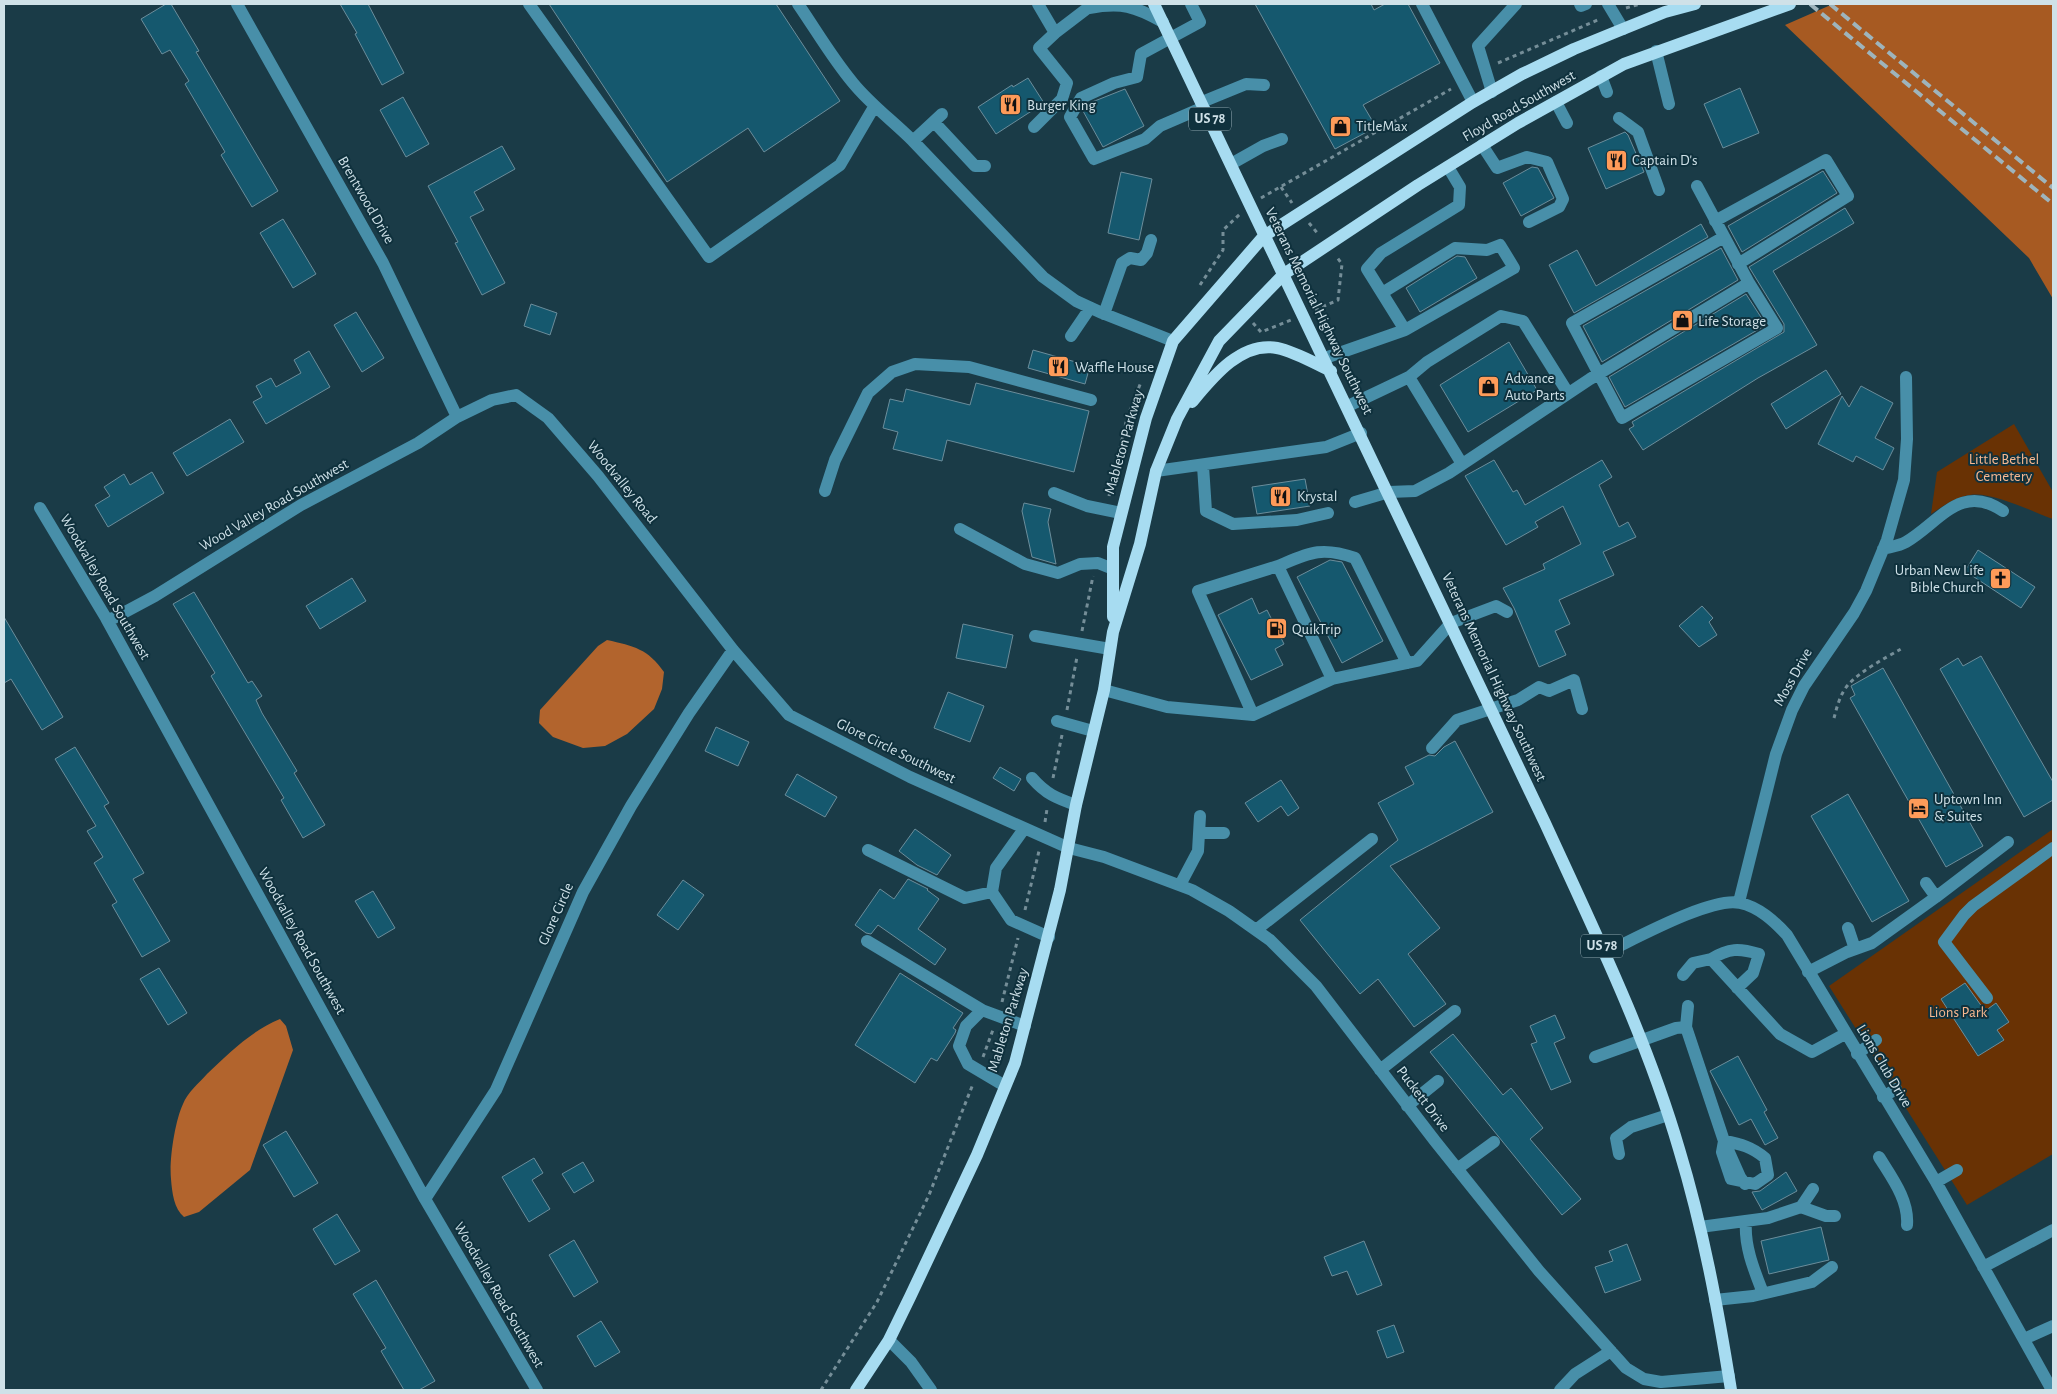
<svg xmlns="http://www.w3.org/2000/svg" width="2057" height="1394" font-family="'Alegreya Sans',sans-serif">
<rect width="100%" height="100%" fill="#1a3b47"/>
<path fill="#693204" d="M2014,424l39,68v27c-20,-7 -62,-28 -83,-24 -14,2 -27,11 -39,19l6,-42z
M2053,829v325l-86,51 -138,-219z"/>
<path fill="#a75a22" d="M1833,4h220v295l-24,-41 -244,-233z"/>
<path fill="#b2642d" d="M607,640c27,6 41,9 57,32l-2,17 -8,20 -27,25 -22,12 -22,2 -30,-11 -14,-14 1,-13 58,-64z
M280,1019l6,7 7,24 -43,120 -51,42 -15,5c-10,-8 -12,-25 -13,-38 -2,-19 4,-58 12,-75 4,-11 16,-21 24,-30 22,-21 44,-43 73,-55z"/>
<path fill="#15586e" stroke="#6b8d9b" d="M166,4h5l28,47 -3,1 82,139 -26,16 -31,-52 4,-3 -40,-68 4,-3 -19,-31 -8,4 -21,-35z
M340,4h28l36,69 -22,12 -27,-51 2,-1z
M549,4h227l64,97 -76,51 -16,-24 -81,54z
M1255,4h116l3,6 11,-6h23l32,59 -77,42 13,22 -41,22z
M1028,78l16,25 -48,31 -18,-27 34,-22 1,2z
M1740,88l19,45 -36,15 -19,-44z
M1125,89l19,37 -41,21 -20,-36 4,-7z
M403,97l26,47 -23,13 -26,-47z
M1625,132l3,3 16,37 -38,17 -18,-41z
M502,146l13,23 -41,23 10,18 -14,7 35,66 -23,12 -27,-52 3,-1 -30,-56z
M1532,167l6,1 16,30 -33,18 -18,-33z
M1823,171l14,22 -95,59 -14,-26z
M1121,172l31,7 -13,61 -31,-7z
M1845,208l9,15 -81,48 44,74 -59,33 -115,72 -14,-21 5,-3 -2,-4 152,-90v-8l-35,-57z
M283,219l33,55 -23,14 -33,-55z
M1701,224l7,13 -134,76 -25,-48 28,-15 19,36z
M1721,248l17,32 -136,82 -19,-36z
M1457,256l8,1 12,21 -57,34 -14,-24z
M1746,294l20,31 -141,82 -16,-30z
M531,304l26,9 -7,22 -26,-9z
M356,312l28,46 -22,14 -28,-47z
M1509,342l28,48 -69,42 -28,-47z
M1033,350l57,16 -5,18 -57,-16z
M309,351l21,36 -64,37 -13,-22 9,-5 -6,-11 15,-8 5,9 25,-14 -7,-13z
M1826,370l15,24 -55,35 -15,-25z
M976,383l113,28 -15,61 -127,-32 -5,21 -49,-12 5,-17 -15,-4 7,-29 13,3 3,-13 64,16z
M1861,386l32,17 -18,35 19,10 -11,22 -27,-14 -3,6 -35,-18 24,-48 7,11z
M230,419l14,23 -57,34 -14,-23z
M1494,460l19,32 4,-2 8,15 77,-45 10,17 -13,8 20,42 9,-5 8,15 -33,15 11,23 -55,25 11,24 -15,7 11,24 -27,12 -25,-59 -11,-20 42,-19 -2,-5 38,-20 -18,-38 -28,16 3,5 -32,18 -41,-69z
M152,472l12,21 -56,34 -13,-22 15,-9 -6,-9 20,-13 6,11z
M1305,479l5,27 -53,8 -5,-27z
M1024,503l27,6 -3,13 8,42 -24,-7 -10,-46z
M1978,550l57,37 -14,21 -56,-37z
M1330,560l12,2 41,79 -41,22 -45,-86z
M352,578l14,23 -46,28 -14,-23z
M194,592l54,91 4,-2 10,15 -6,4 6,13 35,58 -3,2 31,52 -22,13 -22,-38 3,-2 -73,-122 4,-3 -42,-69z
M1252,598l7,16 8,-4 17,34 -9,5 8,16 -32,15 -33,-65z
M1702,606l11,12 -4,4 8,13 -18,12 -20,-21z
M4,617l59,100 -21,13 -31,-51 -7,4z
M963,624l50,11 -7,33 -50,-10z
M1981,656l72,126v18l-29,17 -84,-148 18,-11 5,8z
M1883,668l100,178 -37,21 -96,-169 5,-3 -4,-9z
M948,692l36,14 -14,36 -36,-14z
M716,727l33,15 -11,24 -33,-15z
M1455,741l38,71 -103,54 50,62 -32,26 38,50 -32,23 -36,-48 -18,15 -60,-74 98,-80 -20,-37 36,-19 -9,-17 24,-12 6,1 9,-9z
M75,747l34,56 -5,3 40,67 -11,6 37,62 -28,16 -30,-52 5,-3 -23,-39 9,-6 -16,-26 9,-5 -41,-67z
M1000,767l21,12 -7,12 -21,-13z
M797,774l40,23 -12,20 -40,-22z
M1281,780l18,28 -11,8 -7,-10 -23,16 -13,-19z
M1848,794l61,107 -37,21 -61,-106z
M915,829l36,26 -14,20 -20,-10 -18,-14z
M908,879l20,10 -1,1 12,9 -21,30 28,20 -11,16 -57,-40 -7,9 -5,-1 -11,-8 25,-36 14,10z
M683,880l21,15 -26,35 -21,-15z
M373,891l22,37 -17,10 -23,-37z
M159,968l28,45 -19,12 -28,-46z
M900,973l63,40 -10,15 3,2 -1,3 -18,28 -6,-3 -16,25 -60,-38z
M1965,983l20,28 11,-8 13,19 -12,8 7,10 -26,16 -37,-57z
M1555,1015l10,23 -11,5 17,39 -20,8 -20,-46 6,-2 -7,-16z
M1453,1034l50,61 8,-7 32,40 -13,11 51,60 -19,16 -132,-163z
M1738,1056l29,54 -3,2 14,26 -13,7 -14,-26 -12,6 -29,-54z
M286,1131l32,52 -24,14 -31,-52z
M534,1158l9,15 -11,7 18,29 -21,13 -27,-45z
M583,1162l11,19 -20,12 -12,-19z
M1786,1172l11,19 -35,19 -10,-18 8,-1z
M337,1214l23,37 -25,14 -22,-36z
M1821,1227l8,33 -60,14 -8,-33z
M574,1240l24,42 -24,15 -25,-42z
M1364,1241l18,44 -25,10 -10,-24 -15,5 -8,-19z
M1627,1244l14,36 -36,13 -10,-26 18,-6 -4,-10z
M376,1280l59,101 -16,9h-15l-23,-39 5,-3 -33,-54z
M601,1321l19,31 -25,15 -18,-31z
M1394,1325l10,27 -17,6 -10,-27z"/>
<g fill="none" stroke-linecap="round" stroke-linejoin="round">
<path stroke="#758e98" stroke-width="3" stroke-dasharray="4 4" stroke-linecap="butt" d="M1626,8l14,-4
M1498,63l102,-44
M1281,187l11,16
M1261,198l190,-109
M1309,223l10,12
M1200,285l23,-35v-20l17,-16
M1315,310l23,-10 4,-36 -6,-8
M1253,323l8,9 30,-12
M1109,496l18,-78 14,-36
M1082,631l11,-55
M1067,710l10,-53
M1834,718c3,-11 6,-24 14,-33 11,-13 37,-27 53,-36
M1053,778l9,-43
M1045,822l2,-13
M1025,910l14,-59
M1002,1002l16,-64
M983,1057l11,-30
M821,1390l56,-88 52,-107 44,-111"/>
<path stroke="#488fa9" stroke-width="12" d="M237,4l146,259 74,154
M529,4l180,253 131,-92 34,-58
M798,4c18,26 34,54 55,79 18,22 40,38 60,58l130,136 33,24 26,12 71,28
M1038,4l17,29
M1191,4l9,18 -59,32 -4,23 -23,6 -33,15 -11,19 24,42 51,-20 15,-13 44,-19
M1422,4l51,98
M1580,4l1,2 5,-2
M1608,4l15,25
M1089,8c32,-6 46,-2 74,14
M1656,51l13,53
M1601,76l6,16
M1492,92l-14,-46 38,-42
M1202,102l44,-18 18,1
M1556,102l11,21
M1619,118l19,14 21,58
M934,122l41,44h10
M1034,127l28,-28 5,-16 -28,-35 16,-15 38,-29
M913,141l29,-27
M1482,145l15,23 30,-11 20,5 16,37 -4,8 -30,15
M1231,164l32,-18 19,-7
M1715,221l111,-61 22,36 -110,68
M1724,237l-152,86 50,95 155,-90 -28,-45
M1382,293l73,-45 32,2 13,-5 14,23 -109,62
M1104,314l18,-51 8,-5 11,2 6,-7 4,-13
M1071,336l19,-28
M1325,358l80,-28 -38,-61 14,-16 78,-48 1,-18 -12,-20
M1409,377l53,87
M1348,406l61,-29 18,-15 74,-46 22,5 45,72
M1203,466l3,45 27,13 64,-4 31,-7
M1156,471l170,-24 35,-14
M825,491l10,-31 33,-67 24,-21 23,-8 54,3 122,33
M1054,493l33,13 34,7
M1355,502l34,-10 26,-1 34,-18 141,-94 159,-96 -52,-97
M40,508l66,110 319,581 112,191
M960,529l65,35 33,9 22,-9 18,-1 15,6
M1883,549c7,-2 16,-3 23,-7 33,-19 54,-60 97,-31
M1278,566c31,-13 43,-20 77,-8l52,105
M106,618l6,1 43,-23 146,-91 117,-62 39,-26 35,-17 24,-5 32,23 50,58 135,174 56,65 121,62 159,71 35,9 88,33 37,21 41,29 46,46 119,155 104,130 87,97 18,11 17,3 68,-6
M1035,636l75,13
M1332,679l85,-18 34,-38 45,-17 11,6
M1104,690l63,17 86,8 79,-36 -54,-113 -80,25 55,124
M1057,721l36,10
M1432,748l25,-28 61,-20 21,-13 10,4 25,-11 8,29
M1032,778c14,16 24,20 44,27
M1024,829l-28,39 -4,24 19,28 38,17
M1199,833h25
M868,850l97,48 27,-6
M1926,883l10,14 72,-55
M1180,885l18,-34 2,-35
M1739,902l37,-148 16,-44 12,-24 50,-73 12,-22 21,-51 17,-60 3,-41 -1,-62
M1848,928l7,21
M1256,930l116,-91
M867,941l115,69
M1605,953c28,-13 107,-57 135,-50 19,4 34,18 47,32l149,247 116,208
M1711,959c18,-11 28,-11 48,-5l-6,19 -16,15
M1808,972l39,-20 25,-9 64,-46
M1683,975l10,-12 18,-4 69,75 32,18 33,-18
M1987,998l-43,-56 20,-27 9,-9 80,-58
M1688,1006l-2,21 38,114 16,36 5,7
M1857,1054l19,-14
M1595,1057l81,-29 10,-1
M1380,1070l75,-59
M1005,1086l-37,-22 -9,-18 7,-20 16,-16 43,16
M1883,1097l13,-8
M1407,1106l31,-25
M1724,1141c17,3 28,6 41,17l3,17 -13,9 -24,-5 -9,-27z
M1619,1154l-3,-16 15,-11 37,-12
M1879,1157c13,21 30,43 28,68
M1457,1169l37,-27
M1936,1182l21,-12
M425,1199l71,-109 87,-198 48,-86 58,-93 44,-63
M1801,1207l25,9h9
M1746,1221c-2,25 8,49 17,72
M1700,1227l68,-9 33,-11 12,-18
M1983,1267l70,-37
M1715,1300l38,-4 59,-14 20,-15
M2024,1339l29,-13
M889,1340l22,22 20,28
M1560,1390l15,-16 36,-23"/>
<path stroke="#a7dcf1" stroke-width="12" d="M1154,4l391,819c49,107 101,213 134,326 24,79 39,160 52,241
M1192,402c20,-24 49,-61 85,-54 19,4 37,15 54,23
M1113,617v-70l33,-129 27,-77 91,-105 209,-134 49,-28 52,-25 49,-20 42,-17 30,-8
M856,1390l33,-50 21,-43 67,-142 38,-92 45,-173 16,-85 28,-115 9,-58 27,-88 16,-73 21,-52 42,-78 65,-67 134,-89 100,-62 106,-59 166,-60"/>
<path stroke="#9eb4bc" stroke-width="4" stroke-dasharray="10 5" stroke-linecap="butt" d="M1810,4l243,200
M1830,4l223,184"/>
</g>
<defs>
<symbol id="restaurant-square" viewBox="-11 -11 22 22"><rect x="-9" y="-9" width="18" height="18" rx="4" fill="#fe9b59" stroke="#0f313d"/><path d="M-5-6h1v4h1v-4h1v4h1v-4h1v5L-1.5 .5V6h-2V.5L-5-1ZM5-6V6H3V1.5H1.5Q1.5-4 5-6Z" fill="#111"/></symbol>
<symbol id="shop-square" viewBox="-11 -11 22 22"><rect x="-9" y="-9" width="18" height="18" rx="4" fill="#fe9b59" stroke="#0f313d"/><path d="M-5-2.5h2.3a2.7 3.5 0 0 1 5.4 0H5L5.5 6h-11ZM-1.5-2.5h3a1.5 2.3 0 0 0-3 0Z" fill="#111"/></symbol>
<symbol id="church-square" viewBox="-11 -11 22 22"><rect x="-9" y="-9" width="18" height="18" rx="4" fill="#fe9b59" stroke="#0f313d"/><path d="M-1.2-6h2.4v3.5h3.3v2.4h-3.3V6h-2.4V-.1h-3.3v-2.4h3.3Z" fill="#111"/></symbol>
<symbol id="fuel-square" viewBox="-11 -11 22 22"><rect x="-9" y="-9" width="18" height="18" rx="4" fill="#fe9b59" stroke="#0f313d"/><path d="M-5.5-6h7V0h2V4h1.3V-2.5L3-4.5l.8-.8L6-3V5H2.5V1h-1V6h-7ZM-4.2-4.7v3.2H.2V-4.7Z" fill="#111"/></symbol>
<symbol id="hotel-square" viewBox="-11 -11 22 22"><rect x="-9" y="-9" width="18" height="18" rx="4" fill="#fe9b59" stroke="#0f313d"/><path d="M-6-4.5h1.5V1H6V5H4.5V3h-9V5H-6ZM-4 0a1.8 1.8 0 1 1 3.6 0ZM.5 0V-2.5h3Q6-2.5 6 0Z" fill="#111"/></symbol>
</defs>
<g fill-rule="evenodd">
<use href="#restaurant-square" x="998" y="92" width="25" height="25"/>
<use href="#shop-square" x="1328" y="114" width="25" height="25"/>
<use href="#restaurant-square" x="1604" y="148" width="25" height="25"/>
<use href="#shop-square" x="1670" y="308" width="25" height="25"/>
<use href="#restaurant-square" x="1046" y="354" width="25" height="25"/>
<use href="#shop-square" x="1476" y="374" width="25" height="25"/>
<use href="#restaurant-square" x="1268" y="484" width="25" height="25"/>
<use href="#church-square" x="1988" y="566" width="25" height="25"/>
<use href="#fuel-square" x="1264" y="616" width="25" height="25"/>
<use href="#hotel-square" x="1906" y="796" width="25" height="25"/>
</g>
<g text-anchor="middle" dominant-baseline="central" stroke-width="4" stroke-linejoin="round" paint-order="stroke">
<g fill="#0f313d" stroke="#95acb5" stroke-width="1">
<rect x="1189" y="107.5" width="42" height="23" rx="4"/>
<rect x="1581" y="934.5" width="42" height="23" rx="4"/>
</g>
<g font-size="14" font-weight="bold" fill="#cfe1e8">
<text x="1210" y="119">US 78</text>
<text x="1602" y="946">US 78</text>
</g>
<g font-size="15" fill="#cfe1e8" stroke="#0f313d" text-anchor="start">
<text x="1027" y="105">Burger King</text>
<text x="1356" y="126">TitleMax</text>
<text x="1632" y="160">Captain D's</text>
<text x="1698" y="321">Life Storage</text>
<text x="1075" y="367">Waffle House</text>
<text x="1505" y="378">Advance<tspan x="1505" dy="17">Auto Parts</tspan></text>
<text x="1297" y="496">Krystal</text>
<text x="1984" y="570" text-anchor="end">Urban New Life<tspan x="1984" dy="17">Bible Church</tspan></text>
<text x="1292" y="629">QuikTrip</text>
<text x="1934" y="799">Uptown Inn<tspan x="1934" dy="17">&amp; Suites</tspan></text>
</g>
<g font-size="15" fill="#cfe1e8" stroke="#0f313d">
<text transform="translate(1519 106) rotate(-30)">Floyd Road Southwest</text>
<text transform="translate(366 200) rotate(60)">Brentwood Drive</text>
<text transform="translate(1319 311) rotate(64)">Veterans Memorial Highway Southwest</text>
<text transform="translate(1124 442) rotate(-74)">Mableton Parkway</text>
<text transform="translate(622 482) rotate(51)">Woodvalley Road</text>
<text transform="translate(274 505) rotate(-30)">Wood Valley Road Southwest</text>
<text transform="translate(105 587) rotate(60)">Woodvalley Road Southwest</text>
<text transform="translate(1494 677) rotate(65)">Veterans Memorial Highway Southwest</text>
<text transform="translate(1793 677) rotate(-61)">Moss Drive</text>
<text transform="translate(896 751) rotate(26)">Glore Circle Southwest</text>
<text transform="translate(556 914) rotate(-66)">Glore Circle</text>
<text transform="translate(302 941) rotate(61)">Woodvalley Road Southwest</text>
<text transform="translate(1008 1020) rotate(-73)">Mableton Parkway</text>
<text transform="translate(1884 1066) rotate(59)">Lions Club Drive</text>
<text transform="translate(1423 1099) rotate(53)">Puckett Drive</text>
<text transform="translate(499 1295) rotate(60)">Woodvalley Road Southwest</text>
</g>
<g font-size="15" fill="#f7b890" stroke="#0f313d">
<text x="2004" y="459">Little Bethel<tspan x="2004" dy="17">Cemetery</tspan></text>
<text x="1958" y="1012">Lions Park</text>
</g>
</g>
<rect width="2057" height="1394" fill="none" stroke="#cfe1e8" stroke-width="10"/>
</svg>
